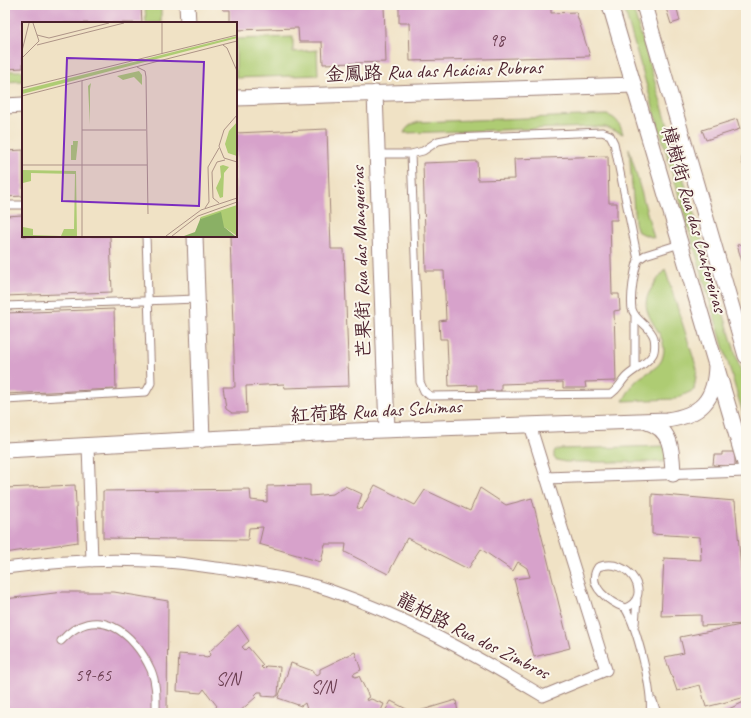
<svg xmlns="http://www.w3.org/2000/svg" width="751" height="718" font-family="Caveat,'LXGW WenKai TC',sans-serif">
<rect width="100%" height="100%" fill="#fbf7ec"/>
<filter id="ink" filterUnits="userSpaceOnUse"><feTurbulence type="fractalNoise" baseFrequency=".025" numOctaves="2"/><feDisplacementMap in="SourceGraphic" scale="8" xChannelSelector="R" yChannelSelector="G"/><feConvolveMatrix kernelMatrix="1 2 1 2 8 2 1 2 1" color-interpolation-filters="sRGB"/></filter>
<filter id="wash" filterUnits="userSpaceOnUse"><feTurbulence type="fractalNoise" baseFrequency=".012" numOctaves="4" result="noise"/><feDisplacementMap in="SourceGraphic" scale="16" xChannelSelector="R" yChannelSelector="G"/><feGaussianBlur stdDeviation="0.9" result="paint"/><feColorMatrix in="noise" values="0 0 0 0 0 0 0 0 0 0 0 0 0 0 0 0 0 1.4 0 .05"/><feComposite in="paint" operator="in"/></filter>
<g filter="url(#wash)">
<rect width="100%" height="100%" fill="#f0e2c5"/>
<path fill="#aecc73" stroke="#7c764f" d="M145,5h16v18h-15z
M623,5h9l114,384v35z
M293,37v15l24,-2 1,25 -82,3v-39z
M5,71h18v10l-18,1z
M607,115c10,3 13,9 16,19l-18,-7h-14l-187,6c3,-7 8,-9 15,-11z
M629,148l25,90 -16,-6 -3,-9z
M665,269l32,100 -3,21 -19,9 -52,2c4,-7 8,-15 14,-21 8,-7 24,-12 26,-24 6,-23 -22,-37 -16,-58 3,-10 12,-20 18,-29z
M664,446l4,13 -6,3h-97l-8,-2 -3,-2v-6l5,-3z"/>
<g id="blocks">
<path fill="#d7a2cb" d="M5,5h136l1,18h-119v45l-18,1z
M223,5h161l2,57 -63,2 -1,-22h-23l-1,-14 -62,2v-7h-6v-13h-7z
M399,5h152v8l25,-1 14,44 -180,5 -1,-38h-10z
M665,5h11l4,16 -9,3z
M737,119l3,10 -34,11 -4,-10z
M327,129l4,120h13l5,137 -64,2 -1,-4 -38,2 1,27h-15l-6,-4 -3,-22h12l-5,-151h6v-103z
M23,150v46l-18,1v-46z
M608,156l1,47h8v17h-7l2,74h7l1,16 -6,1 2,70 -31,1 1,6h-23v-6l-62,2v7h-24v-6l-28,1 -2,-47h-7l-1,-18 7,-1 -2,-49h-18l-3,-108 54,-2 1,19 37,-1 -1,-20z
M23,215v21h87l2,56 -107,4v-80z
M746,243v31l-9,-29z
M114,309l2,80 -111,5v-81z
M722,452h13v15l-22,-2 1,-10h8z
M75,485l3,57 -73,11v-65z
M310,485v11l23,-2 12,-8 17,8 -5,14 5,1 13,-24 40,20 10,-15 45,21 10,-23 26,17 26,-7 38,150 -36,9 -20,-78 16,-2 -3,-9 -9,-6 -5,9 -32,-22 -13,20 -61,-31 -19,36 -43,-22 1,-8h-21l-4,18 -62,-18 4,-17 -14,1 -1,12 -145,-2v-47l147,-2 1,11 16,2v-16z
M652,494l83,7 11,123 -45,2v-11l-40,1 3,-58 37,2 -1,-23 -48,-3z
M63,592h51l54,9 -1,112h-162v-114z
M746,624v73l-40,10 -6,-22 -23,6 -12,-34 19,-4 -4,-16z
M238,625l11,16 -7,6 3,3 3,-3 15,18 -2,2 2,2 3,-3 14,1 -2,28 -3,2 -13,-1v-4h-4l-3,3 1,2 -18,16h-27l6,-7 -13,-17 -3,4 -24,-2 2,-37 24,2v1l4,1 3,-3 -1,-3z
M355,652l6,18 -8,4 2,3 4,-1 10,21 -3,2 1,2 4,-2 13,5 -4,9h-72l-3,-10 -4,3 -23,-8 13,-35 22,8v2l4,2 3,-2v-4z
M456,700l2,13h-38l-1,-2z
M391,701l23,12h-30z
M746,701v12h-26z"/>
</g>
</g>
<g filter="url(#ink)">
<use href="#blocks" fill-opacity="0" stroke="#9d8078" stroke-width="1"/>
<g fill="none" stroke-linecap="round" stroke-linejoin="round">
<defs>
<path id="service" d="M377,154h34l12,-3 15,-10 15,-3 149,-6 8,3 4,8 24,117
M411,154l9,228 4,9 6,5 181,-2c8,-6 8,-9 14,-16 8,-9 22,-13 28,-24 2,-3 2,-12 1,-16 -3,-12 -19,-17 -22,-29 -2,-12 2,-37 6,-49l7,-5 35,-11
M746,158v4
M5,205h18
M5,306l192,-7
M635,369v-53
M5,400l141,-8 5,-9 -5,-147
M625,608c29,-10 5,-53 -27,-41 -13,19 13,36 27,41 12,19 28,83 25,105
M635,624l2,-24
M61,641c35,-39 73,-9 90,29 6,14 5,29 5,43
M653,701l4,12"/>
<path id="pedestrian" d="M88,446l4,115
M546,478l200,-7
M5,568c53,-7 107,-10 160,-6 20,1 41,5 60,7 36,5 71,10 104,21 76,26 146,65 214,106l63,-26 -76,-245"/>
<path id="minor" d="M187,5l1,18
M610,5l136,462
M644,5l102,351
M375,93l12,337
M236,98l398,-13
M5,106l18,-1
M195,236l7,204
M647,422c25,7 25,29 26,52
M5,450l349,-19 313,-11c34,-5 48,-20 49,-54"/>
</defs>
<use href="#service" stroke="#9d8078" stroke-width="9"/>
<use href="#pedestrian" stroke="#9d8078" stroke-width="13"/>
<use href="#minor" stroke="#9d8078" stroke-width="17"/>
<use href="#service" stroke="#fff" stroke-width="7"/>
<use href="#pedestrian" stroke="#fff" stroke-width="11"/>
<use href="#minor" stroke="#fff" stroke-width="15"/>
</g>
</g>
<g text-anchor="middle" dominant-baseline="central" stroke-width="4" stroke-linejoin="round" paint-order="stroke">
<g font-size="17" fill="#6d4053">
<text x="497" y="40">98</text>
<text x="93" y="675">59-65</text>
<text x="228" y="679">S/N</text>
<text x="323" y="687">S/N</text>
</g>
<g font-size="19" fill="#4a1f2b" stroke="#fbf7ec">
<text transform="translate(434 71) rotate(-2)">金鳳路 Rua das Acácias Rubras</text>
<text transform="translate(694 219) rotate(74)">樟樹街 Rua das Canforeiras</text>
<text transform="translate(361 262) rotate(-92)">芒果街 Rua das Mangueiras</text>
<text transform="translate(376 411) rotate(-3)">紅荷路 Rua das Schimas</text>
<text transform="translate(473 636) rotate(27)">龍柏路 Rua dos Zimbros</text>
</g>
</g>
<g transform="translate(22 22)">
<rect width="215" height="215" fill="#f0e2c5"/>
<path d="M215,14v2l-215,56v-4zM117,49l3,4v10l-8,-8 -11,3 -6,-4zM69,61l-1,6v36l-2,-39zM215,100v34l-9,-3 -3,-9 4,-13zM51,119h5l-2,19h-5v-15h2zM201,143l6,2 -5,6 -1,24 -3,1 -4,-10 5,-11 -1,-11zM0,148l54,1 1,65h-55v-28l1,19 10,2v6l28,1 3,-7h10l1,-55 -44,-1v8l-8,2 -1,19zM215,183v31l-13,-9 -24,-7 1,-3z" fill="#aecc73"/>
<path d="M199,190l3,15 11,9h-51l11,-4 6,-15v2z" fill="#8ab065"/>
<path fill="none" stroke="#ae9487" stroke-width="1" d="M140,1v31M15,13l12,3 60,-15M15,23l87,-22M201,23l4,3 10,23M0,29l7,-28M0,36l17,-17 -6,-18M115,45l8,4 1,6 2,137M0,66l215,-53M0,74l215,-55M215,93l-13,15 -5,16 5,12 13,4M60,108h64M0,143h125M197,181l-6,-5 -1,-26 5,-10 8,-2M183,186l4,-6 -1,-35 11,-19M60,214v-155M144,214l35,-26 36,-12M150,214l26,-20 39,-14"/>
<path fill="#7b2cbf" fill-opacity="0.15" stroke="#7b2cbf" stroke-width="2" d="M45,36l137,4 -5,144 -137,-5z"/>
<rect width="215" height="215" fill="none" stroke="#4a1f2b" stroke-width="2"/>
</g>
<rect width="751" height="718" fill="none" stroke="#fbf7ec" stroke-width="20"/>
</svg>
